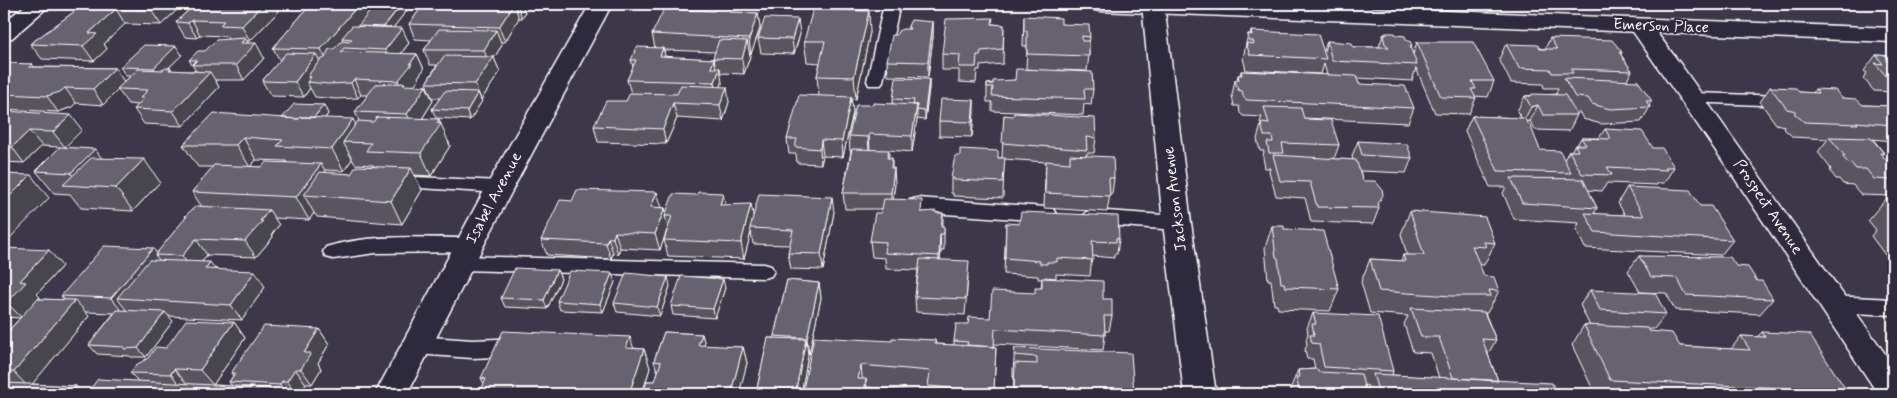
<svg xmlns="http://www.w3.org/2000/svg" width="1897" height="398" font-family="Mynerve,sans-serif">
<rect width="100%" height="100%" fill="#3c3749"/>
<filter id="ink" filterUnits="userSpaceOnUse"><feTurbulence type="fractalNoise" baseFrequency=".02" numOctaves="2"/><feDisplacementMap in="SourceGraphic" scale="10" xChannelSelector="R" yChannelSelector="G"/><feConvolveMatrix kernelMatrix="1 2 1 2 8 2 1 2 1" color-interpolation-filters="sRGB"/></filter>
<g filter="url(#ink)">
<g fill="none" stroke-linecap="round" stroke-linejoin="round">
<defs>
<path id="lane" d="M884,4h16l-17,77 -2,4h-12l-2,-4z
M1694,93l91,3 6,1 2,4 -2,4 -6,1 -97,-4 -2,-4 2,-4z
M394,176l106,5 7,2 2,4 -2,4 -7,2 -113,-7 -2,-4 2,-4z
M917,198l129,9 7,2 3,5 -3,5 -7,2 -129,-9 -7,-2 -2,-5 2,-5z
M1093,210l84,6 7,2 3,5 -3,5 -7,2 -84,-6 -7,-2 -3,-5 3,-5z
M469,238l7,2 3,5 -3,5 -7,2 -93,1 -43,6 -7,-2 -3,-5 3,-5c45,-14 97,-9 143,-9z
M460,256l304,8 7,2 3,5 -3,5 -7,2 -304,-8 -7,-2 -3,-5 3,-5z
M1832,296l61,3v16l-61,-3 -7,-2 -3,-6 3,-6z
M416,336l56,4 48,-2 8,3 3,6 -3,6 -8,3 -48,2 -56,-4 -8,-3 -3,-6 3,-6z"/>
<path id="street" d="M27,4h24l-39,34 -8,2v-18z
M590,4h22l-98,183 -107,207h-32l111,-207z
M1142,4h22l27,219 25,171h-32l-21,-171z
M1640,19l8,2 33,44 212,300v29h-15l-151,-227 -98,-141 3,-5z"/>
<path id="secondary" d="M1088,4h177l628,24v14l-794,-31 -8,-2z"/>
</defs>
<use href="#lane" stroke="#fff" stroke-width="3"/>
<use href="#street" stroke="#fff" stroke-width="3"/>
<use href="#secondary" stroke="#fff" stroke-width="3"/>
<use href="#lane" fill="#2f2a3d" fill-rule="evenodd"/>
<use href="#street" fill="#2f2a3d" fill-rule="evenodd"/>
<use href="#secondary" fill="#2f2a3d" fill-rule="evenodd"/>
</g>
<path fill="#585460" stroke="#fff" fill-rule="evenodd" d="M195,4h80l4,7 -29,30h-4l18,17 -20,22h-29l4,7 -36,39 -39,-2 -10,-15 4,-4 -10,-1 -10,-14 -15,15 -27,-2 -4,4 -14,5 -54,-3v-43l28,-2 2,3 81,1 9,14 7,-6h-5l-6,-9 62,-12 -14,13h3l1,3h24l-7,-11 39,-21 -2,-3 -26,-1 -3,3 -12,-1 -9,-15z
M311,4h54l4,8 38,-2 -14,18 16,15 -8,11h16l7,15 -6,8 1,2 -5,6 12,1 7,15 -11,18 27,23 1,4 -19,30 -17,-1 8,15 -20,34 -85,-7 -3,-4 -5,7 -35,-2 5,7 -7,9 1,3 -17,20 -49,-2 -5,6 14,8 49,18 -23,33 -74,-4 5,5 -27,36h-15l-1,-1 -33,-2 -8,-9 25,-32 -29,-1 4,4 -57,68 44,2 8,8h-80v-58l16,-18 -16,-1v-69l58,18 -25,28 3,3 -1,2 25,1 -3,-4 96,-43 29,-35 -1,-2 17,-9 -10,-15 21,-25h-15l-15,-22 99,-27 42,-13 4,9 -3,4 30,7 4,-4 -4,-9 13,-17h-7l-3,3 -22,1 -21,-2 -5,-9 -6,9 -33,-1 -9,-15 18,-20 -7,-13zM352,159l3,5 19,1v2l-23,7 -25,-1 -1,-3 19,1zM256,160l30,1 1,2 -25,4h-12z
M424,4h98l3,9 -3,5h-3l-14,24h-4l1,3 -8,13 6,14 -19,28 1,1 -12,19 -34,-2 -4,-9 8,-11h-8l-6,-15 11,-18h-7l-6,-15 7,-10 -16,-1 -6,-15z
M82,6l97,2 -18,17 -36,-1 -21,20 3,5 -13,12 -52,-2 -12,-15z
M732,12l26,1 2,15 -9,26h-2l1,2 -6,18 -24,-1 2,10 -1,4 8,15 -6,19 -46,-3 -11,26 -68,-2 -4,-16 32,-25 5,-8 -4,-13 6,-13 -2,-7 24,-12 -3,-14zM664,50l27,1 24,1 -2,7 -48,-2z
M1024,16l37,8 29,13 -1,8v11l-2,15 -29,-1 35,19 -2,16 -7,-1 -1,11 -91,-4v-9h-5v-18l28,-4 24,-10 -13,-1 1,-23h-4z
M933,22v15l-5,40 -40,-1 -1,-15 10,-26 11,-6v-3z
M992,24l12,1 -1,39 -23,2v4h-3l-1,13 -17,-1v-12h-17v-16z
M1251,31l73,20 3,-10 26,6h26l4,-12h1l1,-2 11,2 11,6 5,5 -1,4 2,4 4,-12 77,39 -6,16 -14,-1 2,2 -7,16 -34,-1 -19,-45 -4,13 -55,-3 2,6 55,24 -6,15 -104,-5 35,27 -5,14 19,1 -1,-4 6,-15 54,17 -6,15 -46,-2 3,10 16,27 -6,16 -62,-2 -6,-24 -29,-2 -7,-25 1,-3h-5l-2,-11 1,-6h-4l-3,-12 4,-14 -1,-3 2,-5 -19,-1 -3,-3 -1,-7h-5l-2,-11 3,-15h2l1,-5h2l1,-4 86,4 -3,-11 -3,10 -75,-4 -3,-12 5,-24h2z
M870,32l-14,67h-5l2,13 -10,45 -20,-1 -2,8 -24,-1 -1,-9h-7l-2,-15 32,-43 -2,-20 3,-13 -13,-1 -3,-21z
M800,34l-6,20 -33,-1 -3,-15z
M1550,38l72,14 -1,3 11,16 -5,9 25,21 -3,4 1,2 -9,15 -40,2 -18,-5 -3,-6h-4l1,2 -8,16 -34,-1 -5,-9h-3l13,29 24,10 5,-9h2l4,-6h2l4,-7h18l6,-9 48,19 21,19 -10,16h-6l-1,2 -50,-2 -5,8 -14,-1 9,18 -3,6 31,1 -7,-12 9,-16 73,19 33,34 -12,15 -136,-7 -9,-19 3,-6 -65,-4 -11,-26 3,-6h-16l-25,-56 7,-15 49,2 -4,-7 8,-15 32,-2 -1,-1 2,-5h-14l-1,-4 -32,-1 -12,-24 7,-15 39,5z
M1876,55l17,1v36l-19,-1 -11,-13 4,-5 -3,-2z
M929,79v9l-4,32 -8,-1 -5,33 -23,-2v8h3v10l3,16 -2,15 29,13 21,1v14h1v23h-3l-1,10 28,17 -3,38 -49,-3 -1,-15 3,-27 -32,-1 -1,-11 -13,-1 -2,-16 11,-28 1,-4h-37l-2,-16 8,-42h-1l-1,-15 24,-31 20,-1v-5z
M1770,87l29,5 14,1 2,-4 48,16 30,1v35l-20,-2 11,14 -2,2 11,13v25l-2,3 -30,-1 -8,-10 -10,-1 -4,-5h-3l-6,-8 1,-2 -13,-17 10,-13 -35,-2 -10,-9 1,-2 -8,-2 -16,-22z
M974,100l-2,37 -33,-1v-15z
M4,111l78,19 -17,17 36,11 59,24 -27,29 -52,-3 -11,-14 -16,-1 -18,-22 24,-24 -18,-1 -18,17 -20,-1z
M1004,115l92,23 -2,15h-7l-1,3 28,22 -2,16h-2l-3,18 -63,-4 1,-31 1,-15 -42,-3 -1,39 -50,-2v-3h-2v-15l47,-20h4z
M1887,198h6v57h-8l-14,-19 5,-6 -8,-10z
M726,205l28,11 80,-4 -11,58 -32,-1 -3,-16 2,-8 -37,-1 -2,-12 -7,27 -76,-3 -4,-16 4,-13 -8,23 -40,-2 -2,6 -5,-1 -2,6 -64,-4 -6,-15 121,-32h3l1,5z
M1410,211l85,32 -11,22h-5l5,11 15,15 -12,22h-2l11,27 -8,14 10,27 -119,13h-90v-2l9,-22 17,-1 -2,-10h-6l-2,-9 2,-6 -1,-4 2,-7 -1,-5 6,-15 80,58 -1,4 47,3 -8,-25 -18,-1 -9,-28 4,-8 -38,-3 -9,-31 9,-23 31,2 2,-6h4l-6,-21zM1364,385l4,1 -2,5z
M1006,223l113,16 -2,15h-3v4l-22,-2 -2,20 -34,-2v4l-11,-1v1l58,21 9,17 -3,15h-4v4l-2,15 -109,-6v3h2l-2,47h-65v-1l-62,-6v7h-65l90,-53 43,-1 1,4 18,1v-4l14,-17 22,-6 45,-25 6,-5 1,-9h-4v-3l-34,-2z
M1272,226l12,3 55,60 -9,22 -52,-2 -1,-4h-3l-3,-25h-3l-3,-32z
M1639,256l97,10 21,15 16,18 -13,15 -85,-4 -9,-17 -26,-1 -12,-21z
M557,270l4,9 -14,30 -42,-2 -4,-9z
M787,280l32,3 2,15 -12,56 -1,-1 -7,41h-159l5,-13h8l3,-7 -4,-13 10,-29 38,2 3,12 38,1 4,16 -7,26h17v-1l11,-50h6v-2z
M615,282l-12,30 -43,-2 -3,-9z
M670,286l-10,30 -43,-4 -3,-9z
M725,288l-10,30 -42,-3 -2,-9z
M1590,290l76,24 -12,15h-7l2,2 31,15 51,3 10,-13 16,1 5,-5 85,59 -3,3h-249l-23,-49 12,-20 6,1 -10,-21z
M234,322l11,16 -32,47 19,1 -3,-4 4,-6 -2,-3 88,-44 10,15 -11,19 3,6 -9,15h-6l-6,10h-214l52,-13 -8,-8 36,-25z
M633,348l11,1 6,19 -8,26h-156l-2,-10 -3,-6z
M1015,348l119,46h-121l1,-17h-1v-7z"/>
<path fill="#47454e" stroke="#fff" d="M158,4h19l2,4 -18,17 -10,-15z
M263,4h12l4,7 -29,30 -8,-15z
M359,4h6l5,10 -16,19 -12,5 3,7 -16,20 -8,-16z
M402,4h2l3,6 -24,31 -4,-8z
M514,4l5,14 -14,24 -6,-15z
M517,4h5l3,9 -3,5z
M116,9l9,15 -21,20 3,5 -13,12 -11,-15 6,-13z
M869,11l1,21 -14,67 -2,-22z
M758,13l2,15 -9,26 -2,-15z
M798,19l2,15 -6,20 -2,-15z
M192,20l8,15 -3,3 -9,-15z
M933,22v15l-5,40v-15z
M402,28l7,15 -17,22 -7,-15z
M496,30l6,15 -8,13 6,14 -19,28 -6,-16 14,-20 -5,-14z
M245,38l6,10 5,-5 8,15 -20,22 -8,-15 5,-22z
M747,41l3,15 -6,18 -2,-15z
M176,46l6,9 -23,22 -5,-9z
M663,48l4,15 -7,-7z
M316,54l8,15 -13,8h-3l3,5h-4l3,6 -6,9 -9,-15z
M417,54l7,15 -6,8 1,2 -14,17 -7,-15z
M714,59l3,15 -3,9 -3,-15z
M115,68l10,15 -8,6 1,1 -15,15 -10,-16z
M720,68l2,15 -4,15 -3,-16z
M210,72l9,15 -36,39 -10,-15z
M354,79l7,16 -3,3 -7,-15z
M929,79v9l-4,32v-9z
M426,86l7,15 -18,29 -8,-16z
M727,87l2,15 -6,19 -3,-16z
M65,88l11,15 -4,4 -14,5 -11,-16z
M478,92l4,9 -12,19 -3,-9z
M851,97l2,15 -10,45 -1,-16z
M974,100v15l-2,22v-15z
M673,103l4,15 -11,26 -3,-15z
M324,105l4,9 -16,21 -5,-9z
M917,105v15l-5,32v-16z
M1538,105l-8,16 -7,1 8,-15z
M71,115l11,15 -17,17 -12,-15z
M353,119l11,22 -21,1 9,17 -8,12 -12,-22z
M439,119l11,27 -19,30 -10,-23z
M29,131l13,15 -18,17 -12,-16z
M869,134l1,15 -1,3 -1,-15z
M243,137l13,23 -6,7 -14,-22z
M821,140l2,16 -2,8 -1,-15z
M95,149l16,22 -30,15 -10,-13z
M144,159l16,23 -27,29 -17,-23z
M321,164l13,22 -30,9 10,18 -5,7 -13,-23z
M411,168l11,22 -20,34 -11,-23z
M894,168l1,16 -4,25v-16z
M31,175l18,23 -45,46v-42z
M657,192l5,16 -11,-1z
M723,193l3,15 -6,-3z
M832,197l2,15 -11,58 -2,-16z
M751,204l3,16 -4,8 1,4 -7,27 -3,-16z
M665,208l2,8h-2l3,11 -8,23 -5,-16z
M269,210l10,15 -7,9 1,3 -17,20 -11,-16z
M615,232l5,16 -2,6 -5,-16z
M940,234l1,16 -2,21v-15z
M608,238l5,15 -2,6 -5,-16z
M196,239l11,16 -13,17 -12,-16z
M153,248l5,7h-3l9,11 -47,32 10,13 -3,3 -13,-16z
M49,250l13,16 -25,28 3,3 -18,21 -15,-15 13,-22z
M210,262l11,15 -16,-8z
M557,270l4,9 -14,30 -3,-9z
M255,271l10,16 -23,33 -11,-15z
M612,273l3,9 -12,30 -3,-8z
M668,277l2,9 -10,30 -3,-9z
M723,279l2,9 -10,30 -2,-9z
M819,283l2,15 -12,56 -2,-16z
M75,300l14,16 -60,72 -15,-16z
M165,312l8,9 -27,36 -8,-9z
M234,322l11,16 -32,47 -13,-15z
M319,329l10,15 -11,19 3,6 -9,15 -11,-15 3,-16z
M702,334l4,15 -8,-4z
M630,337l6,19 -10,-8z
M806,339l2,16 -7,39h-5v-5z
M743,347l4,16 -8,31 -7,-5z
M644,349l6,19 -8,26h-13z
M861,365l2,22 -5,-8z
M174,369l13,15 -3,6 -13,-16z
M295,369l11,15 -6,10h-3l-10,-13z
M866,379l1,15h-3z
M282,381l10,13h-6l-6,-9z
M76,386l8,8h-14z
M271,388l5,6h-9z"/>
<path fill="#666270" stroke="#fff" d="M99,4h59l-7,6 -35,-1 -27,24 8,1 -14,12 -53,-2 52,-38h14z
M195,4h68l-21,22 -22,-1 4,-4 -32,-1 -4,3 -12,-1z
M311,4h48l-38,45 -48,-1z
M376,4h26l-19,23 -25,-1z
M424,4h90l-15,23 -90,-3z
M716,7l16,1 -2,4 28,1 -9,26 -97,-5 12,-25 50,2z
M813,9l56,2 -15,66 -37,-1 8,-35h-21z
M1024,16l37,2v6l28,1 1,12 -8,-1v5h7v15l-62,-2v-23h-3z
M765,18l33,1 -6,20 -34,-1z
M993,18l-1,6 12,1 -1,24 -22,2 -1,4h-3l-1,12h-17l1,-12 -18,-1 4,-35z
M911,20l22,2 -5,40 -41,-1 5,-26h5l1,-4 5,-2h7l-2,-3z
M352,26l50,2 -17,22 -41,-2 -3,4 76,2 -7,10h2l-14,17 -44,-2 -3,4 -23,1 -21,-2 4,-5h-3l2,-4 10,-13 5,-2 4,-9h5l8,-8 7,1 3,-3 -10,-1z
M439,29l57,1 -12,20h-60z
M1251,31l67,3 8,25 -76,-4 -4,-12 8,1 -1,-3h-4l-1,-7 4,1z
M1385,33h10l1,2 9,1 2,5h3l2,5h-2l7,19 -85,-4 -5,-20 25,2 1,4h36l-4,-3 -2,-9h3z
M245,38l-4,5h15l-20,22h-44l5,-5h-8l9,-9h7l11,-11z
M1550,38l62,2 10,12h-3l13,19 -61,-2 2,4h-21l-2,-4 -31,-1 -13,-24 32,1 2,4h17z
M719,40l28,1 -5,18 -29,-1z
M1417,42h56l21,39h-22l4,8h-5l5,9 -35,-1z
M144,45l32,1 -22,22 -34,-1z
M637,47l26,1 -3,8 54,3 -3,9h9l-5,14 -88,-2 9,-20h-5z
M286,53l30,1 -21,28 -33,-1z
M1876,55l17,1v20h-7l-11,-13 8,1z
M444,56l50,1 -19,27 -49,-1z
M7,63l25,1 -3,3 86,1 -22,21 -28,-1 -5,4 -13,4 -43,-2v-28z
M165,68h6l-2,2 41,2 -37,39 -39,-2 10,-11h-4l8,-8 -31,-1 21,-20 25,1z
M1016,69l31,1 45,2 1,17h-9l1,10 -93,-3 1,-9h-6v-3h6v-3l22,-1z
M1241,71l115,5 3,8 46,2 9,22 -167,-8 -3,-2 -2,-7 -4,-1 -3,-10h4l-1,-5h4z
M896,78l33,1 -4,32 -8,-1v-5h-4l1,-5 -21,-1z
M1564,78l74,3 14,20h-6l4,6 -40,2 -18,-5 -4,-6 -13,-1z
M405,83l-2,2 23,1 -19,28 -52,-2 21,-28z
M681,85l46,2 -7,18 -47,-2 -10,26 -69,-3 12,-25h20l4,-8 47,1z
M1770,87l26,1 3,4 20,1 -4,-4 20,1 7,8 14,1 7,6 30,1v19l-37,-3 2,2 -54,-2 -10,-9 2,-2 -9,-2z
M445,91l33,1 -11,19 -35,-2z
M1532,94l33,1 12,20h-34l-5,-10 -7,2 -6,-11h6z
M799,95l52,2 -9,44 -21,-1 -1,9 -25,-2 2,-8h-10z
M941,99l33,1 -2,22 -33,-1z
M873,103l44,2 -5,31 -43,-2 -1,3 -19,-1 7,-31h17z
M294,104l30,1 -10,12h-13l-2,2 -17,-1z
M1264,107l37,1 3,11 27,1 8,25 -57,-2 2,10h-15l-2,-11h6l-1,-6h-8l-3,-13 8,1z
M4,111l67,4 -18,17 -24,-1 -17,16h-8z
M214,113l85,6 2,-2 52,2 -21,30 -55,-3 6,-6 -40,-3 -7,8h-53z
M1014,113l81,5 1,20 -10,-1 1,13 -85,-7 2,-28 9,1z
M1472,116l52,2 7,9 9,23 20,1 11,22 -73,-2z
M377,117l62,2 -2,4 4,1 -20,29 -55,-2 5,-8 -28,-1 15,-21 15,1z
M1605,129l37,2 11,17h9l12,19h-9l2,3 -60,-3 5,8 -30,-1 -13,-23h9l-3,-6h11l-5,-7 30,1z
M1829,137l42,1 13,15h-4l13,15v12l-19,-1 -8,-10h-10l-5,-6 -2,1 -7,-8h3z
M1358,141l49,3 5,14 -50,-3z
M60,147l35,2 -24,24 -35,-2z
M852,149l37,1 -2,8h5l-1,10h3l-3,25h-48z
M960,149l38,2v7h7l-2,24 -49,-2v-2h-3l4,-22h5z
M1070,155l43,2 1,21h-5l1,18 -65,-3 1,-32 24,2z
M1273,155l83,5 7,21h12l7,8 1,6 -5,9 1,4 -62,-1 -7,-25 -30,-1z
M91,158l53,1 -28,29 -53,-3z
M266,162l55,2 -25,33 -104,-5 22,-27 48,2z
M356,166l55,2 -20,33 -87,-6 16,-23 31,2z
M4,174l27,1 -27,27z
M1511,178l72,1 14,29 -75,-5z
M1627,187l63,3 10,16h11l22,34 -138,-8 -10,-19 59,3z
M577,190l80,2 -6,15 14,1 -10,26 -40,-2 -2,6h-5l-2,5 -65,-3 19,-40 12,1z
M698,192l25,1 -3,12 31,-1 -10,39 -77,-3 8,-24h-7l8,-22 24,1z
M759,194l73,3 -11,57 -33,-1 5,-23 -43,-2z
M1887,198h6v7z
M884,199l38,1 -1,12 15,-1v2h7l-2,14h3v7h-4l-1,22 -54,-3 1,-11 -16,-1 5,-28h6z
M196,206l73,4 -9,11h3l-18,20 -49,-2 -14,17 -27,-1 32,-39h-2z
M1410,211l75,6 10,26 -11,-1 2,5 -14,-1 12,30 10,1 5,14 -10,-1 2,6h-40l-72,-5 -9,-32 35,2 -2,-6h21z
M1021,212l97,4 1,23 -3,-1v4l-24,-1 1,19 -36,-2v4h-10v2h-7v-3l-35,-3 1,-35 13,1z
M1272,226h12v3l39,2 16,58 -54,-2 -1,-4h-3l-3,-25 -2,-1z
M104,246l49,2 -42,50 -50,-2z
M4,248l45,2 -29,31 6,1 -19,21h-3z
M1639,256l91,1 6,9 12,1 9,14h5l11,18 -87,-4 -9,-17 -26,-1z
M920,259l49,2 -3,38 -51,-2z
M149,260l61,2 -5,7 50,2 -24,34 -114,-7z
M515,268l42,2 -13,30 -43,-2z
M570,271l42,2 -12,31 -43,-3z
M626,273l42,4 -11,30 -43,-4z
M681,276l42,3 -10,30 -42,-3z
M1042,278l61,3v18h9v17h-8l1,19 -110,-6 -1,18 -27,-2 1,-3 -14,-1 2,-17h12l1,-7 21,1 2,-27 43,2v-5h7z
M787,280l32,3 -12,55 -33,-2z
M1590,290l65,3 11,21 -66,-4z
M37,299l38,1 -61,72h-10v-36z
M1411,308l73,4 12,28 -14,-1 16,42 -45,-3 -14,-41h-18z
M117,310l48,2 -27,36 -14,1 1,-2 -36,-2z
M1313,313l65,3 15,55 -69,-4 -5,-23 -7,-1 -2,-8h4l-2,-11h4z
M186,320l48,2 -34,48 -26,-1 -3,5 -41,-1 6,-8 12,-7 8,-11 10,1z
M1584,325l63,3 2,3 23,2 8,13 70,4 -9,-14 24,1 -3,-5 47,2 38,57 -237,-11z
M264,326l55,3 -15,24h7l-10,16h-6l-8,12h-5l-2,4 -51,-3 6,-9h-4z
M503,331l127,6 -4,11 18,1 -15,45h-150l7,-15 -5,-1z
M664,332l38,2 -4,11 45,2 -11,42 65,2 -1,3h-154l5,-13h8l6,-19 -7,-1z
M814,337l78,4v-3l43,2v4l61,3 -2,42h-31l-35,-3 2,-15 -69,-6 -3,14h8l-2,15h-62z
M768,338l38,1 -10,50 -39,-1z
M1015,348l116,5 3,41h-98v-1l-22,-1 1,-29 22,1v-7l-23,-2z
M1317,369l1,3 43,2 5,20h-66l-4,-17h3l-1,-7z
M1373,374l179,9 5,11h-178z
M98,379l173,9 -4,6h-181z
M5,383l71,3 -6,8h-66v-10z
M1569,393l17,1h-16z"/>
</g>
<g text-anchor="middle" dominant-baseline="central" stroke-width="4" stroke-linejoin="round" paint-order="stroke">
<g font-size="16" fill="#fff" stroke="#2f2a3d">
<text transform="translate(1661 26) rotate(2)">Emerson Place</text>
<text transform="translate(494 198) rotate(-62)">Isabel Avenue</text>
<text transform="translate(1175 199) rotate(-97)">Jackson Avenue</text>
<text transform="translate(1768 207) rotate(56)">Prospect Avenue</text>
</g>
</g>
<rect width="1897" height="398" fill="none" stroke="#2f2a3d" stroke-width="20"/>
<rect x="10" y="10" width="1877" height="378" fill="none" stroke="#fff" stroke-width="2" filter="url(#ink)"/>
</svg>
